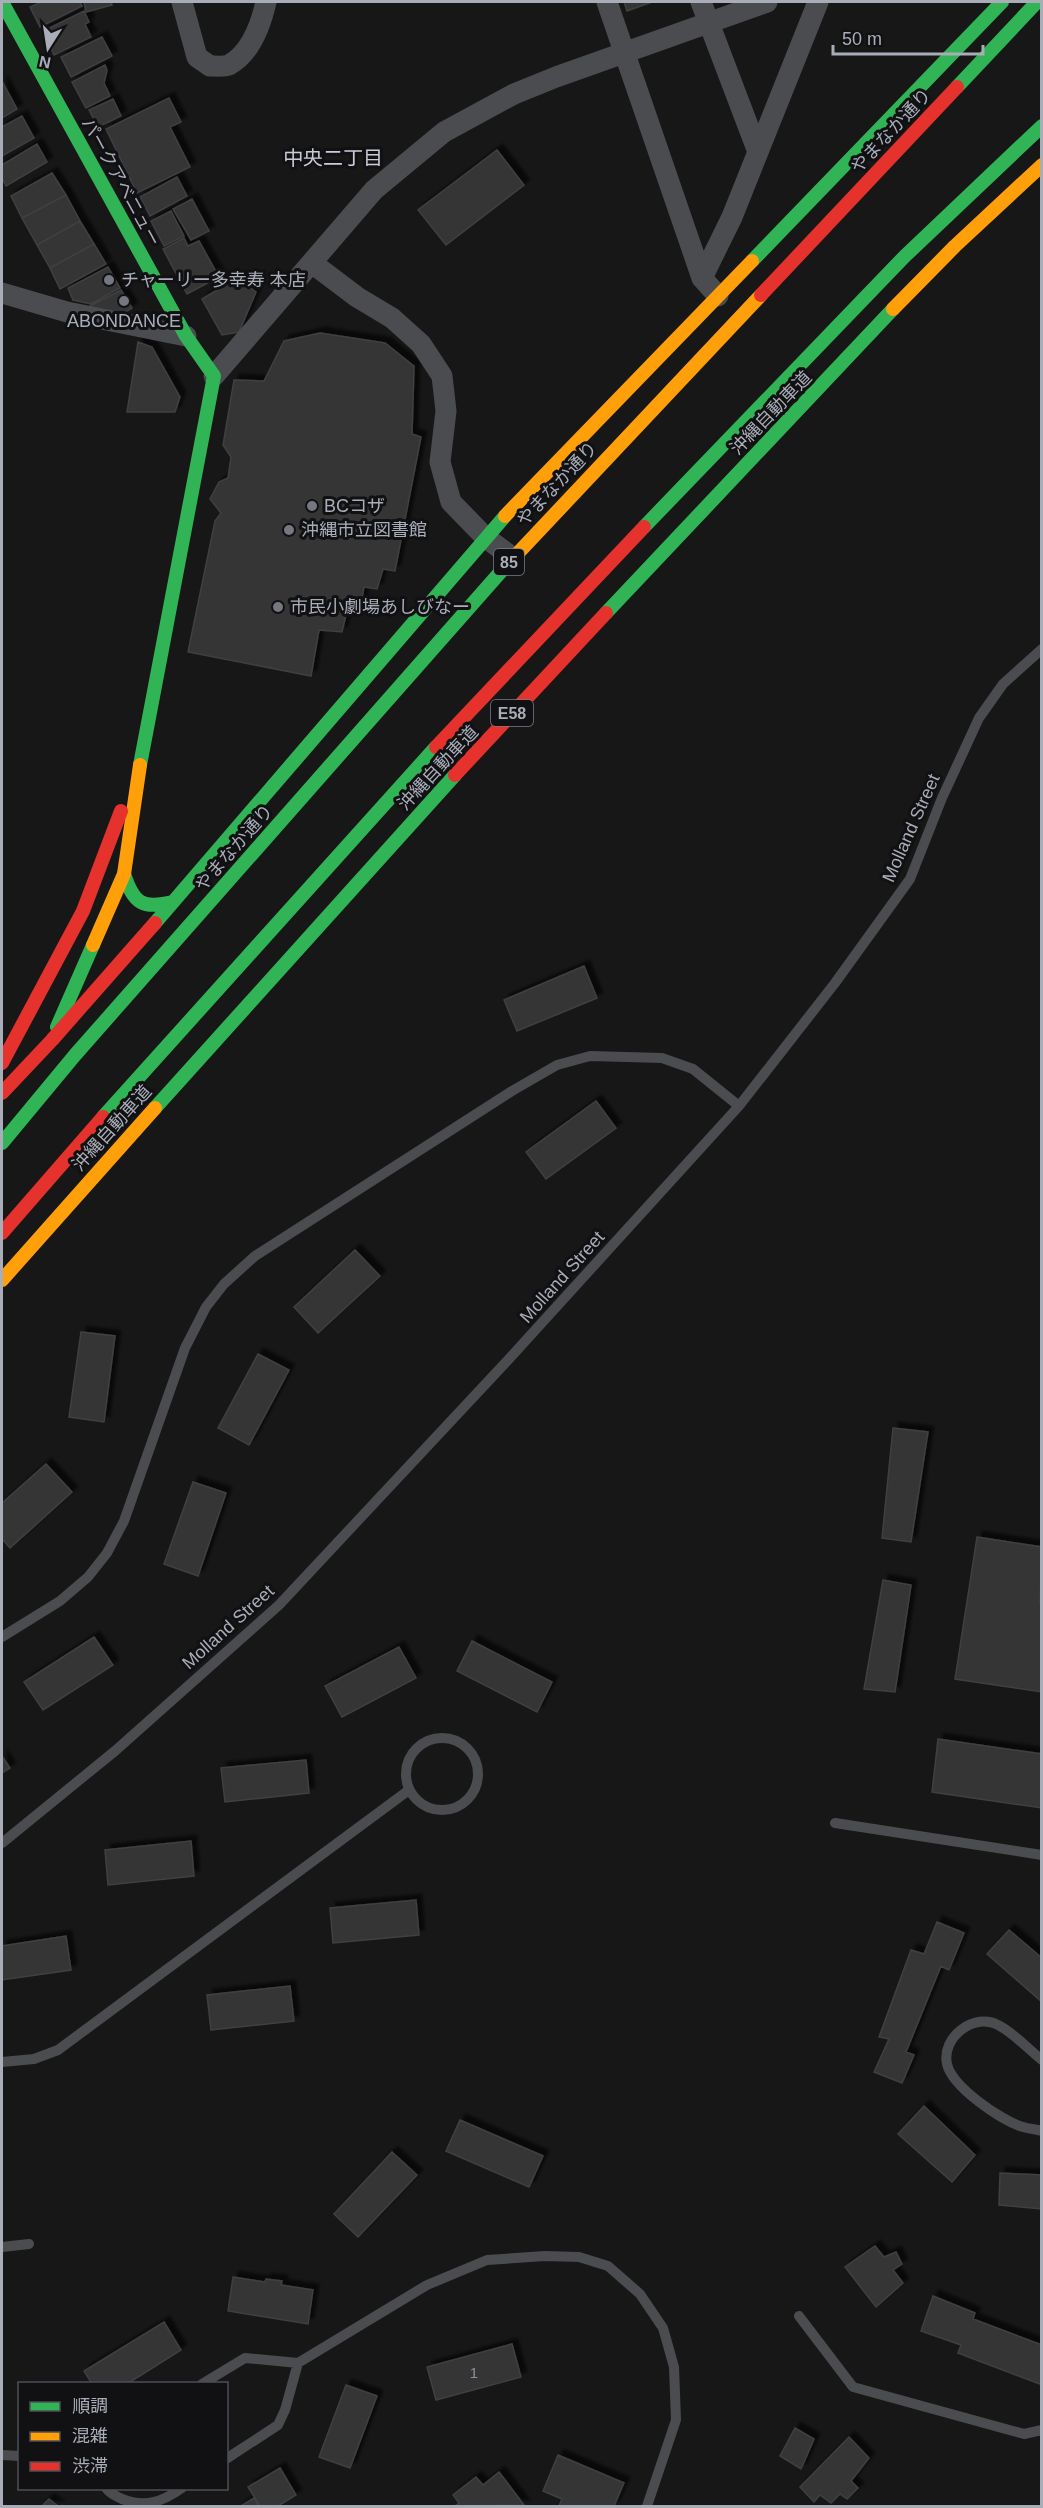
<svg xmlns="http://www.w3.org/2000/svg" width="1043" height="2508" font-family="Arial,'Noto Sans JP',sans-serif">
<defs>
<filter id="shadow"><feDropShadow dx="5.5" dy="-5.5" stdDeviation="1.5" flood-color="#0009"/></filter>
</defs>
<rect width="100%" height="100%" fill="#171717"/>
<path fill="#353536" stroke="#3f4043" stroke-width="1.5" filter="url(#shadow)" d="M41,2h39l2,4 -42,21 -10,-20z
M84,2h27l1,3 -26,7z
M624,2h28l-25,9z
M84,11l5,11 -4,2 6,13 -37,18 -11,-24z
M102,37l10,19 -41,21 -10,-20z
M105,65l2,5 -3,13 6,13 -24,12 -14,-26z
M2,81l15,28 -15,9z
M169,98l12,24 -11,5 20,40 -53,26 -31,-64z
M113,99l8,17 -23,11 -9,-17z
M22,116l12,22 -32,18v-29z
M37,144l10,18 -41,24 -4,-8v-13z
M497,150l27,35 -78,60 -28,-35z
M52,173l14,22 -44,23 -11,-22z
M177,177l10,19 -37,20 -10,-19z
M66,195l14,26 -43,24 -15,-27z
M192,199l17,32 -18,9 -18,-31z
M171,211l13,25 -20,10 -13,-25z
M80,221l14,23 -44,24 -13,-23z
M184,238l4,8 11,-5 20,36 -32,17 -24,-45z
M94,244l12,20 -46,25 -10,-21z
M108,267l12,21 -29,16 -18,-4 -5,-12z
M237,278l19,14 -17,40 -17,3 -20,-36z
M121,290l11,18 -11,7 -33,-8z
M320,333l65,10 29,23 -2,68 9,3 -26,134 -12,-2 -6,20 -13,-2 -4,26 -13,-2 -5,21 -23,-2 -8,46 -123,-24 27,-131 6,-8 -11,-14 9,-17 9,-4 3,-21 -8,-12 11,-65 30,1 20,-40z
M138,342l14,5 28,50 -5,15h-48z
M584,966l13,32 -80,33 -13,-31z
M596,1101l20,27 -70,51 -20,-27z
M355,1250l25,26 -62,57 -24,-26z
M81,1332l34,4 -11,86 -35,-5z
M258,1354l31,16 -40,75 -31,-17z
M893,1428l35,4 -17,110 -29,-4z
M46,1464l26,28 -62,56 -8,-9v-36z
M193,1482l33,11 -28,83 -34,-12z
M977,1537l65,10 -2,57 2,-4v92l-87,-13z
M883,1580l28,5 -16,107 -31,-3z
M94,1637l19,28 -70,45 -19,-28z
M472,1641l80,41 -15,30 -80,-41z
M399,1647l17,31 -74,39 -17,-31z
M938,1739l104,15v54l-110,-16z
M2,1756l8,12 -8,5z
M306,1760l3,33 -84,9 -4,-34z
M191,1841l3,35 -86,9 -3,-35z
M416,1900l3,35 -86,8 -3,-35z
M937,1922l27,11 -15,37 -8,-4 -35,86 8,3 -12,28 -28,-11 15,-33 -10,-2 32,-87 13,4z
M1009,1930l33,28v44l-55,-48z
M66,1936l5,34 -69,10v-34z
M290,1986l4,35 -83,9 -4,-35z
M924,2106l51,49 -23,27 -54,-48z
M460,2120l83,36 -14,31 -83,-36z
M392,2152l25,23 -59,62 -24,-23z
M1000,2173l42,2v34l-43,-4z
M875,2246l9,11 12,-5 6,12 -9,6 10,13 -27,24 -31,-40z
M233,2277l32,5 1,-3 16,2 -1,4 32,5 -5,34 -80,-13z
M933,2296l42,17 -2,6 69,26v40l-84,-32 3,-8 -40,-14z
M164,2322l17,28 -54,34h-35l-8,-13z
M512,2344l9,33 -85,23 -9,-33z
M346,2385l31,11 -27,72 -31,-11z
M795,2428l19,11 -13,30 -21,-13z
M849,2437l20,21 -18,23 7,7 -11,11 -7,-5 -9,9 -11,-8 -6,7 -14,-15z
M558,2455l66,28 -10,23h-55l3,-7 -19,-8z
M280,2468l16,27 -18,11h-18l-12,-19z
M499,2472l25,33 -69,1 4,-3 -6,-8 23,-18 7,8z
M254,2498l5,8h-18z
M49,2499l9,7h-16z"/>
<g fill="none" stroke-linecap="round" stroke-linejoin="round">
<path stroke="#4b4c50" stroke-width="10" d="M2,1637l58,-36 28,-24 19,-24 17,-32 61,-173 21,-41 18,-23 31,-28 257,-165 45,-26 33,-9 72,2 31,11 46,37
M406 1774a36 36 0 1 1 72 0a36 36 0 1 1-72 0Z
M835,1823l207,32
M2,1843l113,-92 164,-146 229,-245 231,-254 96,-123 75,-104 32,-81 37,-80 24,-34 39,-35
M1042,2060c-14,-11 -28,-27 -44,-35 -23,-13 -57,12 -51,39 5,23 55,57 76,63 6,2 13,2 19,4
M2,2062l32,-3 24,-9 351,-260
M2,2247l27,-3
M799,2316l54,71 171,47 18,-4
M202,2384l43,-26 53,5 129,-78 60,-25 58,-4 34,1 29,9 32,28 23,34 11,39 2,53 -29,86
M2,2455l18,1
M226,2459l52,-34 7,-15 13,-47
M106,2488c4,6 10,8 16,11 23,9 40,3 60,-11"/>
<path stroke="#4b4c50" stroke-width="21" d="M182,2l15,55 13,9c5,0 14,1 19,-1 22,-12 32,-41 37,-63
M607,2l95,276 16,18
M701,2l57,150
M312,263l45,34 35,21 29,26 21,32 4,35 -6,51 11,40 34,35 28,21
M702,278l30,-61 86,-215
M2,293l65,19 119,24
M214,376l160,-186 70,-58 70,-38 42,-17 211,-75"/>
<path stroke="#30b455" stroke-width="14" d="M2,2l184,334 28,40 -74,389
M957,87l80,-85
M752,261l250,-259
M644,527l261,-271 137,-130
M606,613l287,-304
M124,874c10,30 18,35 49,28
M155,923l350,-407
M57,1027l36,-82
M155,1108l300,-333
M103,1117l333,-370
M2,1143l73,-88 429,-487"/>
<path stroke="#ff9f0a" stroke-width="14" d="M893,309l62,-63 87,-81
M505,516l247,-255
M504,568l257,-273
M93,945l31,-71 16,-109
M2,1280l153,-172"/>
<path stroke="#e5322d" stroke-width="14" d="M761,295l196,-208
M436,747l208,-220
M455,775l151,-162
M2,1063l81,-152 38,-100
M2,1093l50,-53 103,-117
M2,1233l101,-116"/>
</g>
<g fill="#757880" stroke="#111113" stroke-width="2">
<circle cx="109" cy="280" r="6"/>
<circle cx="124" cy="301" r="6"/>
<circle cx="312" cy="506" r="6"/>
<circle cx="289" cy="530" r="6"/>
<circle cx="278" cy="607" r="6"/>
</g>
<g text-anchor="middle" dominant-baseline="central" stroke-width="6" stroke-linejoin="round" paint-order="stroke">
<g font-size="15" fill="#8b8f98">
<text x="474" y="2372">1</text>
</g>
<g fill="#111113" stroke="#7b7e86" stroke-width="1.5">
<rect x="494" y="549" width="30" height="26" rx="4.5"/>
<rect x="491" y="700" width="42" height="26" rx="4.5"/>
</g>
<g font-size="16" font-weight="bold" fill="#a8adb8">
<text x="509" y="562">85</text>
<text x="512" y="713">E58</text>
</g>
<g font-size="18" fill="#a8adb8" stroke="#111113">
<text transform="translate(891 131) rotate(-47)">やまなか通り</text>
<text transform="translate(121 182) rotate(61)">パークアベニュー</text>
<text transform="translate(771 413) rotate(-46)">沖縄自動車道</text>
<text transform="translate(557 484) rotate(-47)">やまなか通り</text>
<text transform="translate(438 768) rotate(-47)">沖縄自動車道</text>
<text transform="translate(911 828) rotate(-66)">Molland Street</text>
<text transform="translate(234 848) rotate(-49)">やまなか通り</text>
<text transform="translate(112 1128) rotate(-48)">沖縄自動車道</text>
<text transform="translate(562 1277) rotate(-48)">Molland Street</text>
<text transform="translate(228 1627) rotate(-42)">Molland Street</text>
</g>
<g font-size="18" fill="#a8adb8" stroke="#111113" text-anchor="start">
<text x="121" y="280">チャーリー多幸寿 本店</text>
<text x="124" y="321" text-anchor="middle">ABONDANCE</text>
<text x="324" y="506">BCコザ</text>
<text x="301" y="530">沖縄市立図書館</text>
<text x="290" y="607">市民小劇場あしびなー</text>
</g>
<g font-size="20" fill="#c9ccd4" stroke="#111113">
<text x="333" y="158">中央二丁目</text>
</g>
</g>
<rect width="1043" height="2508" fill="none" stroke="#a8adb8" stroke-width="6"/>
<rect x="18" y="2382" width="210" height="108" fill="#111113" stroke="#4d4f55" stroke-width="1.5"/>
<rect x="30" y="2402" width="30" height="9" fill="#30b455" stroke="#4d4f55" stroke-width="1.5"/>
<text x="72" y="2412" font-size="18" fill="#a8adb8">順調</text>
<rect x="30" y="2432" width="30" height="9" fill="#ff9f0a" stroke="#4d4f55" stroke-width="1.5"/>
<text x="72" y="2442" font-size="18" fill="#a8adb8">混雑</text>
<rect x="30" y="2462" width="30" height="9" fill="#e5322d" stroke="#4d4f55" stroke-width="1.5"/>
<text x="72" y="2472" font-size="18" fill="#a8adb8">渋滞</text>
<g transform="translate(48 48) rotate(192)" stroke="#111113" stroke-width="4.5" paint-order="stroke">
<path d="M0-4.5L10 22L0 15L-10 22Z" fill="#a8adb8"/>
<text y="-9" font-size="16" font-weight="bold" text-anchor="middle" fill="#a8adb8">N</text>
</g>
<path d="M833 45v9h150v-9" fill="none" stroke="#a8adb8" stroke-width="3"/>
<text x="842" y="45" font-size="18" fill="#a8adb8" stroke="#111113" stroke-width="4.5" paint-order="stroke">50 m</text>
</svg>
